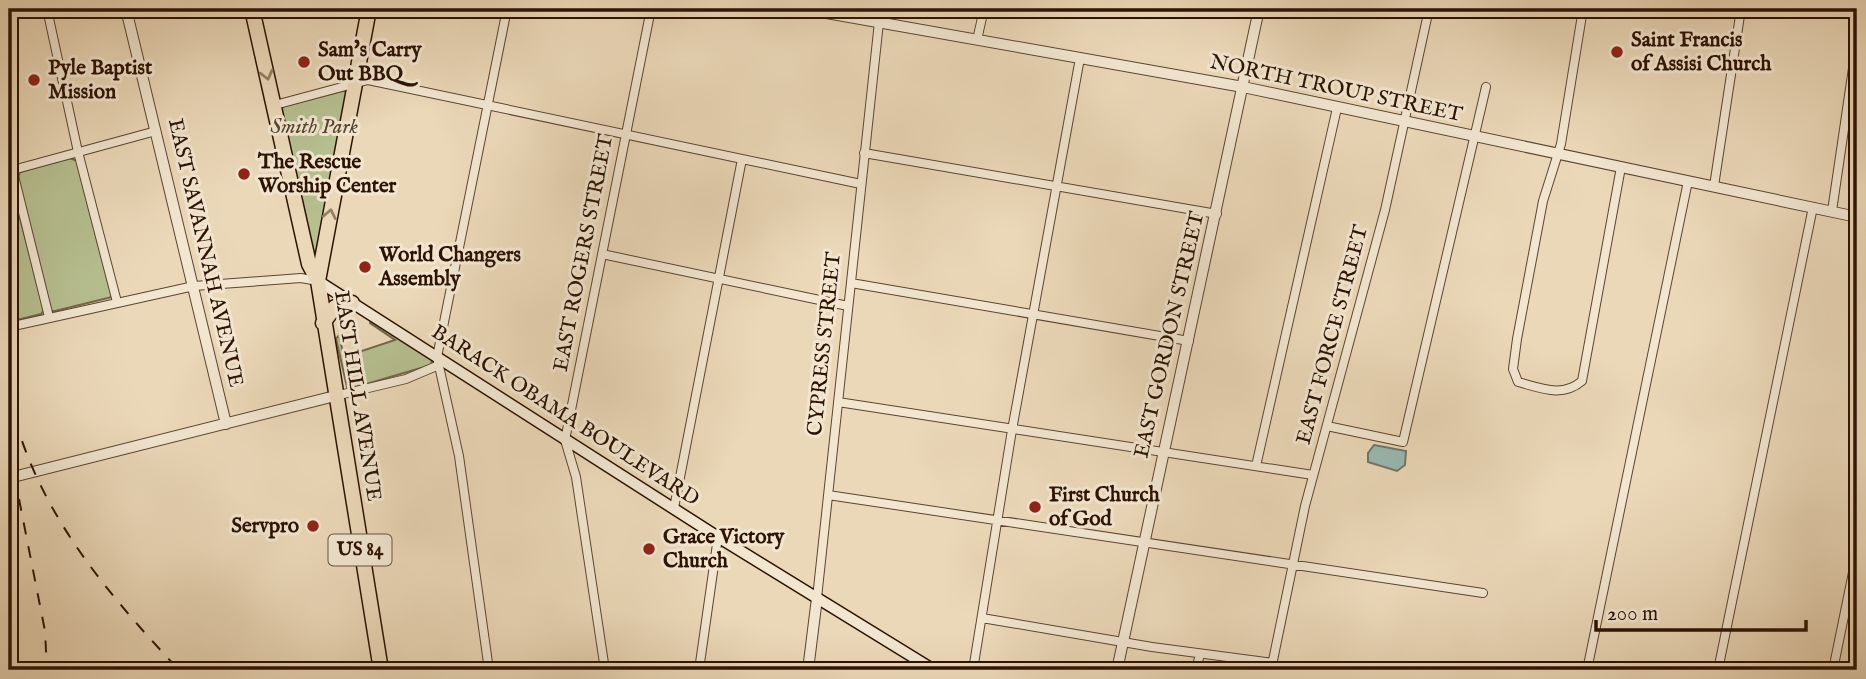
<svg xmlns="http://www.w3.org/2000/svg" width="1866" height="679" font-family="'IM FELL English',serif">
<rect width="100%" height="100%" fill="#ebd8b8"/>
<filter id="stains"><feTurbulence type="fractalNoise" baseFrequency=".00286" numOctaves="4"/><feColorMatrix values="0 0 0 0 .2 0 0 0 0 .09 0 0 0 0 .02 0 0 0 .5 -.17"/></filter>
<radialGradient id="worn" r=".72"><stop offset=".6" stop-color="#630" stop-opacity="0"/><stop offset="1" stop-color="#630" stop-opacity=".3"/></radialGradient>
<path fill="#b6bf90" stroke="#726849" stroke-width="2" d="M342,91h5l-32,175 -34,-156 3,-4z
M70,158l7,3 35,136 -57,14h-4l-33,-133 2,-6z
M9,176l35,134 -3,4 -32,8z
M371,320l61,40 -1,5 -78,23 -6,-1 -11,-48 3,-4 5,22 51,-17 -25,-17z"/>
<path fill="#99b9b3" stroke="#6e766c" stroke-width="2" d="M1374,445l32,6 -1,14 -8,6 -29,-9v-9z"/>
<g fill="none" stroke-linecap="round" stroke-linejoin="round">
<defs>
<path id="minor" d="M47,9l31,143 39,150
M1583,9l-22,135 -18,57 -26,138 -4,30 5,13c23,6 44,16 64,-1l39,-214
M9,14l23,-5
M977,40l7,-31
M275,105l93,-25 493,104
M864,153l353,61
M9,156l40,161
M9,171l147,-40
M1714,186l27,-177
M1832,211l25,-170
M602,254l246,52
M851,283l338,58
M9,327l185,-41 107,-8 17,3
M335,396l71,-17 33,-14
M838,402l475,73
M1327,426l76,16 83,-355
M1256,466l81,-358
M828,495l655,98
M674,508l68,-349
M817,598l62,-576
M982,618l170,29 121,16
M1834,665l23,5
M489,670l-30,-214 -22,-99 70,-348
M605,670l-29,-193 -11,-37 86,-431
M699,670l19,-133
M973,670l39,-240 68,-372
M1196,670l4,-16
M1271,670l34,-164 80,-296 44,-201
M1587,670l101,-489
M1718,670l95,-463
M1833,670l24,-117"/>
<path id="tertiary" d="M126,9l100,415
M804,9l439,78 614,130
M9,478l326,-82
M808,670l9,-72
M1117,670l142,-661"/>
<path id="secondary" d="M318,281l400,256 216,133"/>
<path id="trunk" d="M252,9l57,255 9,17 63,389
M318,281l51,-272
M323,323l12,-16 17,-4"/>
</defs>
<use href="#minor" stroke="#5c4430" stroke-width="10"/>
<use href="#tertiary" stroke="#5c4430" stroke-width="12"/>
<use href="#secondary" stroke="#2d1202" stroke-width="13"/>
<use href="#trunk" stroke="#2d1202" stroke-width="17"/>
<use href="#minor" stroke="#f2e6d1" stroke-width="8"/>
<use href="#tertiary" stroke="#f2e6d1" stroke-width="10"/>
<use href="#secondary" stroke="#f2e6d1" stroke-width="10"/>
<use href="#trunk" stroke="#ebd8b8" stroke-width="14"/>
<path stroke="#2d1202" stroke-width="2" stroke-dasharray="12 12" stroke-linecap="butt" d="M9,395c24,111 94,194 170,275
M19,499l26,132 2,39"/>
</g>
<defs><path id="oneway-chevron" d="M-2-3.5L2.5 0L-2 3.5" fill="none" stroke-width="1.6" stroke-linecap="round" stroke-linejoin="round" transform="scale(1.75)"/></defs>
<g stroke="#967f66">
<use href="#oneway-chevron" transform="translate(267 75) rotate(76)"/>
<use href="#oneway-chevron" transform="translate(330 214) rotate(-79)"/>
</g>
<g fill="#8f2418" stroke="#f2e6d1" stroke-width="2.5">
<circle cx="1617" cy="52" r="7"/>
<circle cx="304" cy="62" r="7"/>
<circle cx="34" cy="80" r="7"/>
<circle cx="244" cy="174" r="7"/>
<circle cx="365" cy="267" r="7"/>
<circle cx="1035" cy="507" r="7"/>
<circle cx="313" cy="526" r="7"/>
<circle cx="649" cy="549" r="7"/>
</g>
<g text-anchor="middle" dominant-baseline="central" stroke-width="6" stroke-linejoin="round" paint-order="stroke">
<rect fill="#f2e6d1" stroke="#685240" stroke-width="2" x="328.5" y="534.5" width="63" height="31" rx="5"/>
<g font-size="19" font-weight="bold" fill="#2d1202">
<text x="360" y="550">US 84</text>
</g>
<g font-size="21" font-weight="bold" fill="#2d1202" stroke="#f2e6d1" text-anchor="start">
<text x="1631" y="40">Saint Francis<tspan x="1631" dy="24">of Assisi Church</tspan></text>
<text x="318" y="50">Sam's Carry<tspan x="318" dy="24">Out BBQ</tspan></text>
<text x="48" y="68">Pyle Baptist<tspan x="48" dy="24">Mission</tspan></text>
<text x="258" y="162">The Rescue<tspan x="258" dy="24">Worship Center</tspan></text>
<text x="379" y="255">World Changers<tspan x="379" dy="24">Assembly</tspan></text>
<text x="1049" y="495">First Church<tspan x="1049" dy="24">of God</tspan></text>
<text x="299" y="526" text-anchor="end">Servpro</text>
<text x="663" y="537">Grace Victory<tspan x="663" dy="24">Church</tspan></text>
</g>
<g font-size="21" fill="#2d1202" stroke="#f2e6d1">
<text transform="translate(1336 89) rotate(12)">NORTH TROUP STREET</text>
<text transform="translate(205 253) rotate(77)">EAST SAVANNAH AVENUE</text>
<text transform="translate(584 253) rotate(-79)">EAST ROGERS STREET</text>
<text transform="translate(1170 335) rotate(-77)">EAST GORDON STREET</text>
<text transform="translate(1333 335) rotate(-75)">EAST FORCE STREET</text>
<text transform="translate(825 344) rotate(-84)">CYPRESS STREET</text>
<text transform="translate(357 396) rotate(81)">EAST HILL AVENUE</text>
<text transform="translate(565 416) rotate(33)">BARACK OBAMA BOULEVARD</text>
</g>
<g font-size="21" font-style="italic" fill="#56462d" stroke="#f2e6d1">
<text x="314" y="127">Smith Park</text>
</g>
</g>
<rect width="1866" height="679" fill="none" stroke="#ebd8b8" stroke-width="35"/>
<rect x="10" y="10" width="1845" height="658" fill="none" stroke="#2d1202" stroke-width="3.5"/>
<rect x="18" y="18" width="1831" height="644" fill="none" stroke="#2d1202" stroke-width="2"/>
<path d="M1596 620v10h210v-10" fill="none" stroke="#2d1202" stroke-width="3.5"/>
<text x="1607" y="620" font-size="21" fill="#2d1202" stroke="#f2e6d1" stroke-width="5" paint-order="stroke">200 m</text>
<rect width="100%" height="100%" filter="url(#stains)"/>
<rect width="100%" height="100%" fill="url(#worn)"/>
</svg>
